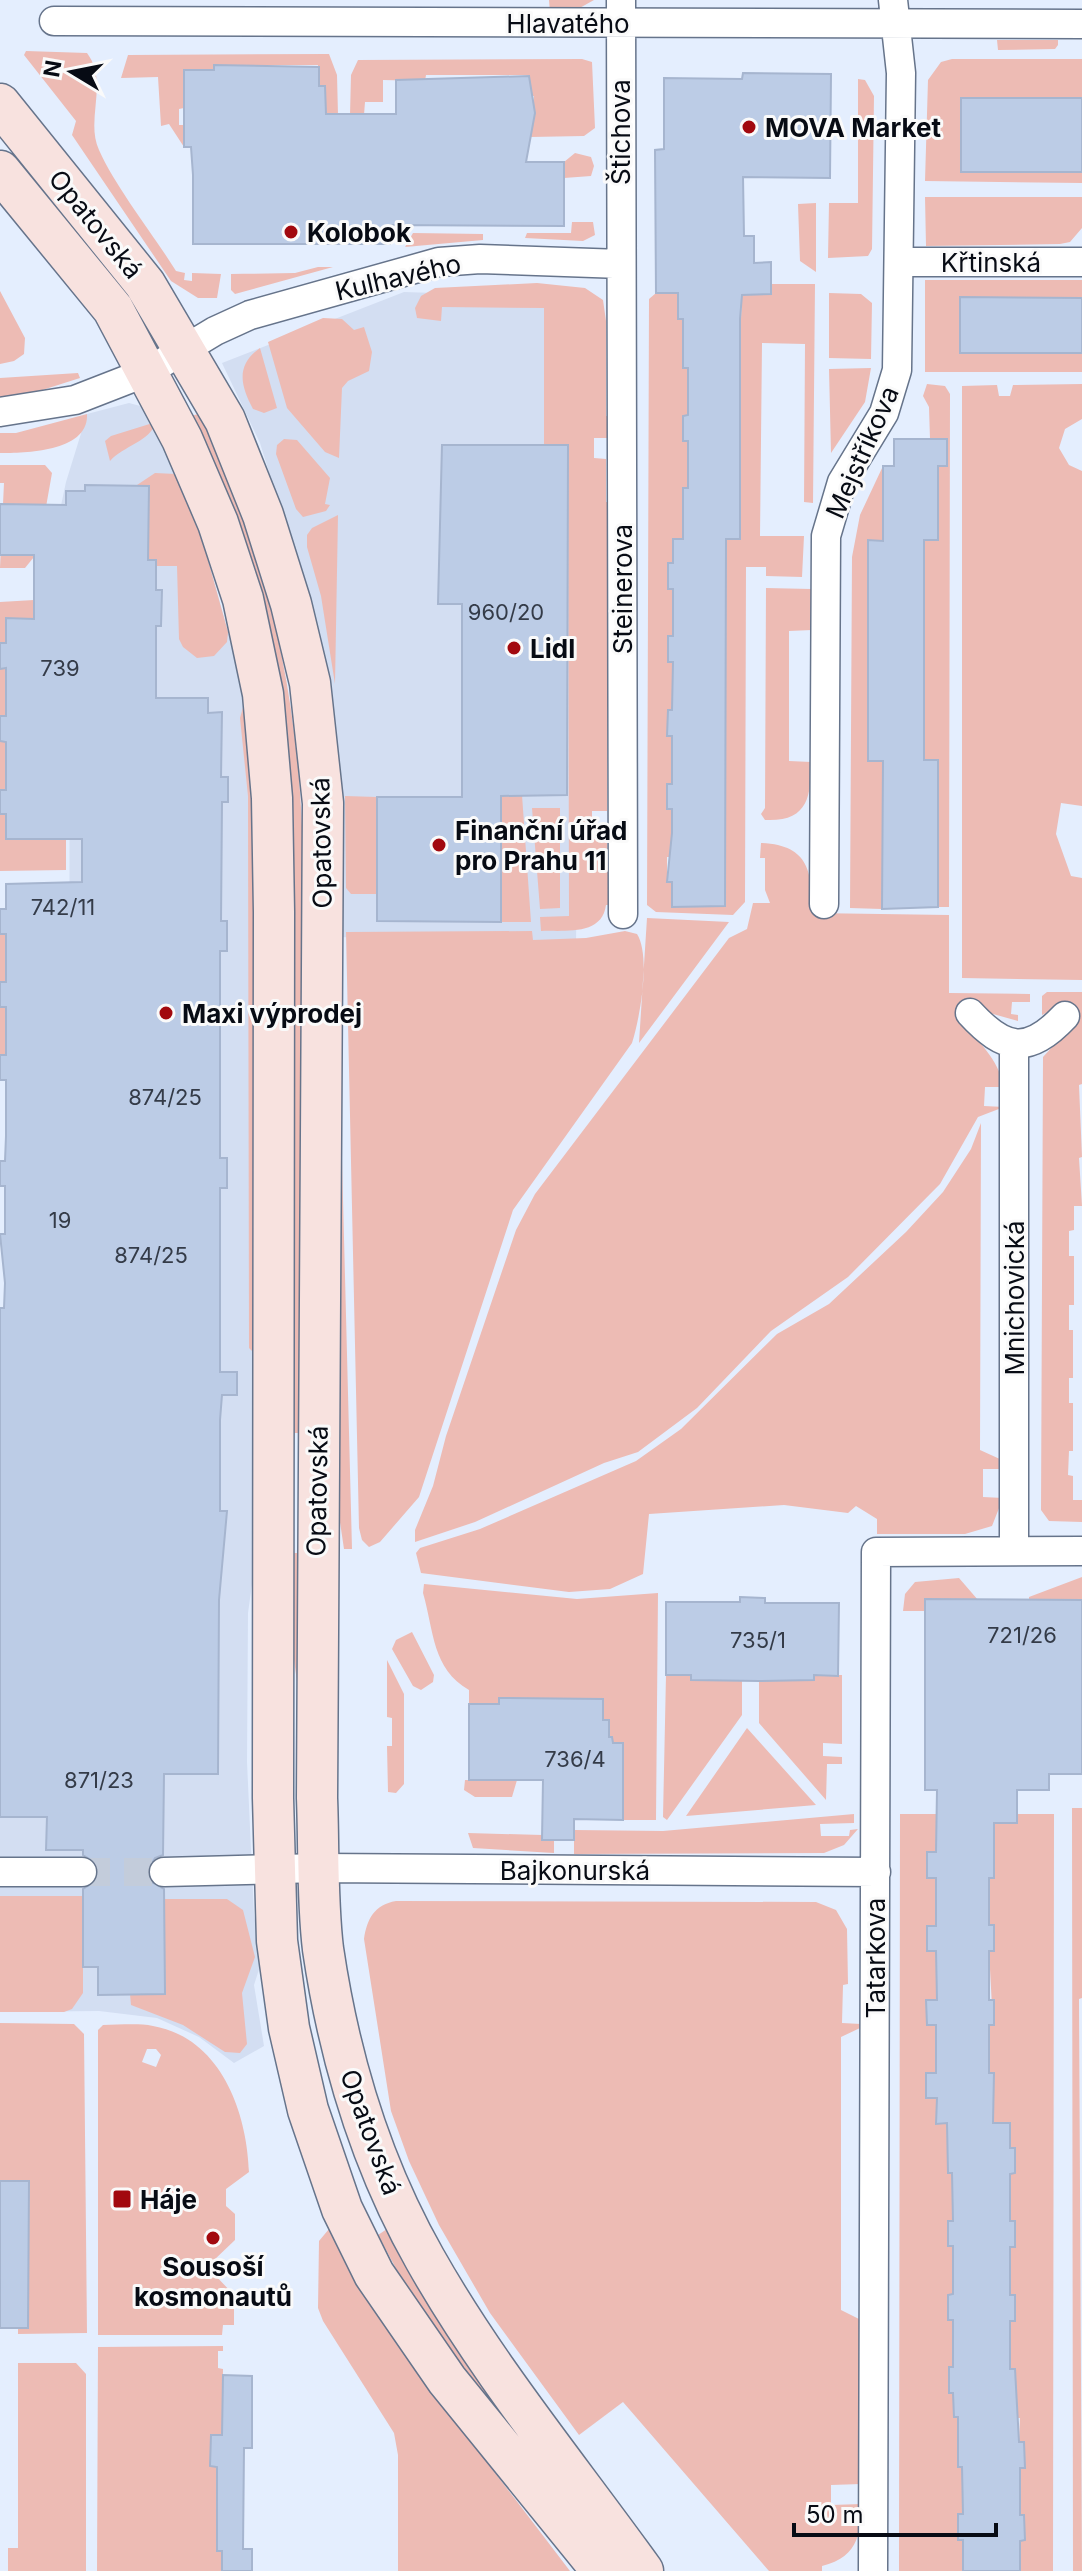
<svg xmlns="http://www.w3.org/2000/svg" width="1082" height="2571" font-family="Inter,sans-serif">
<rect width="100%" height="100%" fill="#e4eefe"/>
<path fill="#d3def2" d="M404,292l180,6 -8,646 -238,-7 -26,-327 -52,-167 -38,-80z
M129,403l19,5 41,84 59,212 10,837 -10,72 -1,149 7,153 8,45 -8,25 10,61 -30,17 -35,-26 -42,-19 -58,-7 -99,1v-655l69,-222 1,-505 -3,-11h-33v-38l12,-5 20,-94 21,-68z"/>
<path fill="#edbbb4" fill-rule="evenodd" d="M549,0h45l-18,10 -26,3z
M997,40h61v5l-3,4 -57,1z
M26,51l61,2c22,29 -2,67 12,97 17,38 54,84 77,121l9,2 -1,7 8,1v-8l29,1 -4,24h-19l-27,-17 -99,-146 4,-14 -52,-66z
M329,54l8,21 1,40h-19l-1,-50h-104v7l-29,-2 -1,38 -5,1v16h6l-1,22 -15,-23 -8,2 -3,-49 -37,1 7,-23z
M582,59l10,3 3,66 -11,8 -54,1 4,-41h-5v-21h-103l-1,6 -42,-1v22h-18l-1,13h-14l1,-40 7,-15z
M952,59h130v39h-121v74h121v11l-157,-2 3,-101 13,-18z
M858,79l7,1 9,16 -2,153 -4,7 -40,2 1,-55h29z
M575,153l16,4 3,9 -3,10 -27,2v-16z
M925,197h157v31l-12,14 -10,2 -134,2z
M816,203v69l-16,-11 -2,-57z
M572,222h21l2,13 -12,6 -58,-3 2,-5h44z
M413,233l70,1v6l-78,7z
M318,267h15l-98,27 -4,-4v-16l64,-1z
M925,280h157v18h-122v54l122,1v19h-157z
M537,283l48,5 18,12 3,21v95l9,1 -1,21h-20v20l12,1v43l9,1v33h-8v154h7v16l-7,1v104h-15v28l15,1 1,31h7l1,34h-10c-4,31 -41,25 -65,26l-1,-14 29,-1 -1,-470 -24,-1v-137l-102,-1 -1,14 -24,-3 -2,-10 6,-12 14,-8z
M771,284h44l-2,219 -9,-1 1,-158 -43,-1 -2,193h44l-2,41 -36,-1v-9h-20l-1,335 -12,13 -77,-3 -9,-7 2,-606 7,-6h22v25h10v97l-5,1v24l5,1v47l-5,1 4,49 -14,1v24h-5l5,26v47l-5,1v24l5,1 -1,48 -4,1 -1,24 5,1v48h-5v24l5,1v48h-5v25h5v25l52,-1 2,-367 14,-1 1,-219 1,-24 29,-1z
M0,291l25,47 -1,16 -10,7 -14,3z
M829,293l32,1 11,9 -1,56 -42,-1z
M323,318l19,1 12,11 10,-3 8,25 -3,19 -21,10 -6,7 -3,70 -14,-6 -38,-44 -19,-66z
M260,348l17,60 -13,5 -11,-4c-13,-24 -17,-44 7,-61z
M871,368l-6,34 -34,51 -2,-84z
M78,373l2,5 -66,21h-14v-21z
M927,384l18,2 5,8 -1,513h-11v-146l-14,-1v-220l14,-1v-73l9,-1v-25l-17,-1 -1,-32 -6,-11z
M1082,384v35l-17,10 -6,19 10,17 13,6v335l-21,-3 -5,31 15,42 11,2v102l-120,-2v-592l35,-1 2,11h11l3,-11z
M87,414c2,38 -62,39 -87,39v-20h16z
M199,414c65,130 97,269 103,413v606h-13v-616l-104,-400z
M156,422c-5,19 -33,24 -46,39l-5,-20 6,-5z
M284,439l13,1 33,38 -5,26 5,1 -4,6 -23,6 -7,-8 -20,-55 1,-9z
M0,465h45l7,8 -14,79 -13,16h-25l4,-85h-4z
M883,466v75l-14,-1 -1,220 15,1 -1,148 -32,-1 2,-351 8,-42z
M155,473l21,1 13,18 39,140 -1,10 -13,14 -17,2 -14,-11 -4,-8 -2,-73h-21v-6h-21l14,-29v-45l-12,-1z
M338,515l-3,169 -14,-88 -14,-49v-12l5,-7z
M766,588l45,1 1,41 -23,1v130l22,1c0,35 -3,60 -46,58l-4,-6 4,-6z
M34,600v19h-27l-1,24h-6v-41z
M6,668v48h-6v-47z
M244,704l12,96 -3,552 -4,-4 -1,-552 -8,-78z
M0,741l6,1v48h-6z
M502,795h20l9,127h-30z
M345,796l32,1 -1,97h-25l-5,-6z
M532,808h28v100l-20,1z
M0,814h6v25h60v31l-66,1z
M761,843c49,2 51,30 51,70l137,2v78l81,1v8h-18l-1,12 7,1v6l-32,-9 -27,8c19,21 39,38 45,67h-19l-1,19 20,1 -26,10 -38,67 -92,93 -77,54 -74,77 -59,44 -34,11 -129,59 -60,20v-12l18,-44 13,-50 70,-206 19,-36 194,-256 18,-9 6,-26h17l-5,-13v-32h-5z
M647,918l82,4 -90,121z
M532,931l1,9 53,-2 39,-7 12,3c14,22 3,84 -5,109l-119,167 -94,287 -39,45 -11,5 -7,-7 -3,-12 -13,-596z
M0,934h6v48h-6z
M1047,992h35v92l-3,1 3,72 -3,1 3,48h-8v24l-5,1v25h5v49h-5v25h4v48h-4v25h4v48h-4l-1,24 5,1v24h9v22l-33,-1 -8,-11 2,-453 34,-37 -27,-9 -8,4v-19z
M0,1007h6v48h-6z
M341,1121l11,428h-8l-7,-47z
M981,1123l-1,327 22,10 1,9h-20v28l20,1 -11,28 -27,8h-88v-15l-21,-13 -8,7 -64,-8 -135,9 -6,60 -33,15 -41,3 -148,-19 -5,-20 4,-5 60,-19 156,-68 45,-32 96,-95 52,-30 77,-72 37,-40 28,-43z
M289,1553h12v158l-12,-88z
M1082,1577v23h-53v-3z
M959,1578l19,22h-53v11h-22l2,-17 10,-12z
M424,1584l153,15 81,-6 -2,227h-33v-77h-10l-1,-6h-3v-17h-6v-21l-104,-1v6h-30v-14c-37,-21 -35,-59 -46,-97z
M412,1632l22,43 -1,7 -12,8 -8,-4 -21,-37 4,-9z
M387,1660l17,34v90l-8,9 -8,-1 -1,-46h5v-28l-5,-1z
M666,1675h25v5h51v35l-75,105 -4,-3z
M814,1675h28v69l-19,-1v13l19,1v7h-15l-1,36 -67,-77v-42l54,-1z
M747,1728l69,77 -130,11z
M465,1780h52l-5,17h-37l-11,-7z
M1072,1808h10v190l-3,1 3,572h-9z
M854,1814v9l-34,1 1,12h28l1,-6 8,-1 -14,16 -20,8 -250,1v-24l89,1z
M900,1814h39l1,9h77v-9h37l-1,757h-33v-30l5,-1 -1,-24 -4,-1v-47l5,-1 -1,-24 -5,-1 1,-24h-10l5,-49h-5v-48l5,-1v-24l-5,-1v-48h5v-25l-5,-1v-48h5v-25h-5v-25l-22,1 6,-50 -5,-1v-48h4l-4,-74 5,-1v-24l-5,-1v-47l5,-1v-25l-67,1v25h9v48h-9v25h9l1,49h-11l1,25h9v48h-10v25h11l-1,25h16l-4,50h4l1,48h-5v25h5v48l-5,1 5,25v47l-4,1v24l4,1 1,24h8l-4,49 4,1 1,47 -5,1v24l5,1v31h-64z
M468,1833l74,2 1,5h11v13l-81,-5z
M0,1896h83v97l-11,16 -8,3h-64z
M163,1899h64l16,11 12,47 -13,36 5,51 -7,9 -15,-1 -42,-27 -52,-20 -1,-11z
M396,1901l420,1 20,8 11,19 1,55 -5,1 -1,38 19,1 -1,4 -19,9v273l20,10v164l-30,1v20l31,-1c-1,32 -6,54 -40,62v5h-53l-146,-169 -44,33 -89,-122 -51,-88 -30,-64 -18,-50 -27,-172c3,-20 10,-34 32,-38z
M0,2023l74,1 10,10 3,299 -69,1v-6h10l1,-147h-29z
M103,2025c16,0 35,-2 50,1 68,12 94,86 96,146l-23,17v17l9,8v26l-22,21v12l21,22v30h-11l-1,10h-124v-305zM147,2049h9l5,6 -5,12 -14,-5z
M329,2229l67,114 174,228h-172v-116l-4,-22 -71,-112 -5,-13 1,-67z
M387,2229l226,342 -199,-269 -36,-67z
M223,2346v5h-5v17l5,1 -1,66h-11l-1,31 7,1v84h5v20h-125l1,-224z
M18,2363h58l10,11v197h-78v-23h10z"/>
<path fill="#bccce6" stroke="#a6b5cf" stroke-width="2" d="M214,65l105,2v19h6l1,28h70v-34l133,-4 6,37 -9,49h38v64l-174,-1v19h-197v-69l-2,-28h-7v-77h30z
M743,73l88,1 -1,104 -87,-1 1,59h10v27l17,-1v32l-29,1 -2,24v220h-14l-1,367 -53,1v-25h-5l5,-49v-24h-5v-25h5v-48h-5l1,-26h4l1,-48h-5v-26h5v-47h-5v-26h5v-24h10v-51h5v-47h-5v-25l5,-1v-47h-5v-49h-5v-26h-22l-1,-143 9,-1v-71l78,1z
M961,98h121v74h-121z
M960,297l122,1v55h-122z
M894,439h53v27h-9v74h-14v220h14v147l-56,2 1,-148h-15v-221l15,1v-75h11z
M442,445h126l-1,350 -66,1v126l-124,-1v-124h85v-193h-24z
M85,485l64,1 -1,74h8v30h6l-1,36h-5v72h52v15l14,-1 -1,65h7v25h-6l-1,119h6v30h-7v207h7v30h-7v184h17v23h-15l-2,25v91h7l-8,89 -1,174h-54l-1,81 -8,3 -8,14 3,9 14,8 1,105 -67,1v-28h-15v-78l14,-9v-16l-14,-9v-5h-37l1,-33h-47v-509h4l1,-25 -5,-49h5v-48h-5v-25h5l1,-25v-56h-6v-25h6v-48h-6v-25h6v-48h-6v-25h6v-25l76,-2v-43h-76v-25h-6v-24h6v-48l-6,-1v-25h6v-48l-6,1v-26h6v-25l28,1v-64h-34v-51l66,1v-14h19z
M740,1597l25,1v5h74l-1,73 -24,-1v5l-55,1 -68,-1v-5h-25v-73h74z
M925,1599l157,1v174h-33v16h-32v33h-23v55h-5v47h5v26h-5v49h5v25h-5v48h5l-1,50h17v25h5v25l-5,1v47h5v26h-5v48h5v26h-5v48h5l4,73h5l1,26h-5v47h4l1,25 -5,1v30h-57v-31h-5v-26h5l-1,-47h-4v-50h-4l-1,-24h-4v-26h4v-47h-5v-25l5,-1v-48h-5v-25h5l-1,-48h-4l-1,-50 -11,1 1,-26h-11v-25h10v-48h-9l-1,-25h11l-1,-49h-9v-25h9v-48h-9v-26h9l1,-62h-12z
M499,1698l104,1v21h6v17h3l1,6h10v77l-49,-1v21h-32l1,-60h-74v-76h30z
M0,2181h29l-1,147h-28z
M223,2375l29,1v72h-8l-1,101h9v22h-30v-20h-5v-84l-7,-1 1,-31h11z"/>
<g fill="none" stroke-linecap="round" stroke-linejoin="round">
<path stroke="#c3ccdb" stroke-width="28" stroke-dasharray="28 14" stroke-linecap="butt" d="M82,1872h82"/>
<defs>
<path id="street" d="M621,0l2,914
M54,21l1028,3
M900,262h182
M0,412l75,-12 72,-28 68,-41 35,-16 189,-53 41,-3 141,5
M824,904l2,-368 16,-54 42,-69 13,-43 4,-297 -8,-73
M970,1013c35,38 58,42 95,3
M1014,1551v-507
M0,1872h82
M164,1872l155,-4 557,4
M873,2571l3,-1019 206,-1"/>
<path id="secondary" d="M0,104l145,180 80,136 38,95 28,89 19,79 13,120 -6,995c2,50 0,102 6,151 16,108 48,215 102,310 62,110 144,209 218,312
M0,171l113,138 69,130 36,84 25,76 20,95 9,104 2,114 -1,886 4,143 12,87 19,82 34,99 32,65 73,106 155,191"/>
</defs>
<use href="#street" stroke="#66748b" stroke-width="31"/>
<use href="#secondary" stroke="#66748b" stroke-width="43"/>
<use href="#street" stroke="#fff" stroke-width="28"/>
<use href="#secondary" stroke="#f8e2df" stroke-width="40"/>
</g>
<g fill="#a2090f" stroke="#fafafa" stroke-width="3">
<circle cx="749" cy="127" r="8"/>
<circle cx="291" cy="232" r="8"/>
<circle cx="514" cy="648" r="8"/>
<circle cx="439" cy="845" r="8"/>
<circle cx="166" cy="1013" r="8"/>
<rect x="112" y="2189" width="20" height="20" rx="4"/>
<circle cx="213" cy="2238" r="8"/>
</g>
<g text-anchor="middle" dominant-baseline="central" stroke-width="6" stroke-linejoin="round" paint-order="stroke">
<g font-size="22" fill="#343b48">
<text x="506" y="612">960/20</text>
<text x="60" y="668">739</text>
<text x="63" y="907">742/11</text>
<text x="165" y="1097">874/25</text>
<text x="60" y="1220">19</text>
<text x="151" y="1255">874/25</text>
<text x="1022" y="1635">721/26</text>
<text x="758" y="1640">735/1</text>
<text x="575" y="1759">736/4</text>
<text x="99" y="1780">871/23</text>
</g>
<g font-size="26" fill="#070b14" stroke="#fafafa">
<text x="568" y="23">Hlavatého</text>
<text transform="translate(620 132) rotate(-90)">Štichova</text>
<text transform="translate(96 224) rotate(51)">Opatovská</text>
<text x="991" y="262">Křtinská</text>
<text transform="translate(398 277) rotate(-13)">Kulhavého</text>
<text transform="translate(862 452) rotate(-66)">Mejstříkova</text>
<text transform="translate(622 589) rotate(-90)">Steinerova</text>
<text transform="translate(321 843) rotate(-91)">Opatovská</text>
<text transform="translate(1014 1298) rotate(-90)">Mnichovická</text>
<text transform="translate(317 1491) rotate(-89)">Opatovská</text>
<text x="575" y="1870">Bajkonurská</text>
<text transform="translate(875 1958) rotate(-90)">Tatarkova</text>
<text transform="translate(371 2132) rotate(70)">Opatovská</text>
</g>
<g font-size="26" font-weight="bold" fill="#070b14" stroke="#fafafa" text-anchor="start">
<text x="765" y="127">MOVA Market</text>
<text x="307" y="232">Kolobok</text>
<text x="530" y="648">Lidl</text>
<text x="455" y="830">Finanční úřad<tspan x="455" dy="30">pro Prahu 11</tspan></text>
<text x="182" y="1013">Maxi výprodej</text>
<text x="140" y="2199">Háje</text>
<text x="213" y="2266" text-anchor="middle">Sousoší<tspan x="213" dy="30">kosmonautů</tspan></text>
</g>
</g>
<g transform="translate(72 72) rotate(280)" stroke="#fafafa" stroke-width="6" paint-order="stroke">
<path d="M0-6L14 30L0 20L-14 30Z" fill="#070b14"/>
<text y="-12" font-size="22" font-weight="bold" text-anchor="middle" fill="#070b14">N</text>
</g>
<path d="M794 2523v12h202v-12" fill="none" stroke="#070b14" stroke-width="4"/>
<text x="806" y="2523" font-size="24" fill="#070b14" stroke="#fafafa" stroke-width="6" paint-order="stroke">50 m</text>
</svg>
